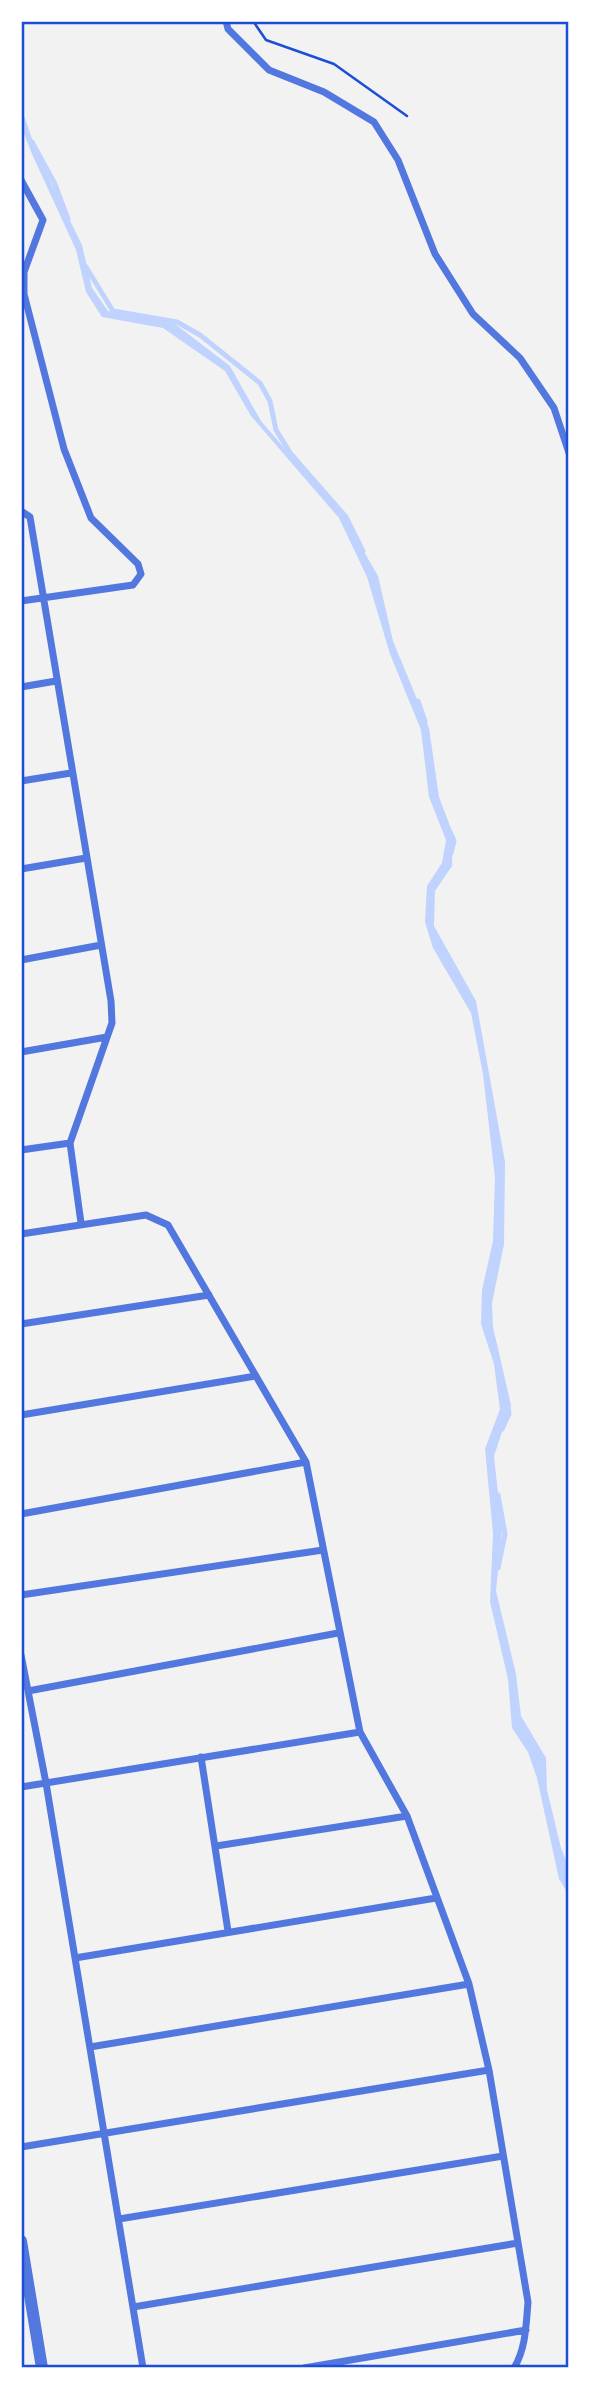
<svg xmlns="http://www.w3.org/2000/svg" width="590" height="2389" font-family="Quicksand,sans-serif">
<rect width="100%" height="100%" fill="#f2f2f2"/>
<path fill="#bfd3fe" d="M21,107l17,49 44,89 10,43 16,23 67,13 55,42 31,55 83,96 34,59 15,65 36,87 10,69 14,37 -1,32 -17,25 -1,35 42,75 29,161 -1,82 -12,59 1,24 18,78 -17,51 8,75 -6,60 20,83 5,42 25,42 1,32 14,58 8,20v27l-10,-16 -22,-101 -9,-26 -16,-24 -4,-49 -18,-77 3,-69 -8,-84 15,-40 -6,-45 -13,-40 1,-34 11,-49 2,-63 -12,-104 -12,-61 -38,-65 -8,-26 2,-36 15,-23 4,-23 -17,-43 -8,-67 -31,-76 -23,-77 -28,-59 -88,-102 -26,-45 -62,-43 -61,-11 -16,-25 -10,-42 -44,-96 -11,-28z"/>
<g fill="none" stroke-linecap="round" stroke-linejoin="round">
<path stroke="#bfd3fe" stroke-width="5" d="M32,142l23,42 13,35
M86,267l27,44 64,11 23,13 60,48 10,18 6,29 15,24 55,63 17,34
M418,701l7,20
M450,832l4,9 -3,12
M502,1429l7,-15 -1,-8
M498,1495l7,39 -7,34"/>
<path stroke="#1d4ed8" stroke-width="2.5" d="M253,21l13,19 68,24 73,52"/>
<path stroke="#5277de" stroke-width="7" d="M226,21l2,8 41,41 55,22 50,30 24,38 37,94 38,60 47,44 34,50 15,45
M21,180l22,40 -19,52v22l40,155 27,69 47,46 3,10 -8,11 -112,16
M21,511l9,6 81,484 1,22 -42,120 11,80
M21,687l35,-6
M21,781l50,-8
M21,869l65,-11
M21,960l80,-15
M21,1052l86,-15
M21,1150l49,-7
M21,1234l125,-19 22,10 138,237 54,270 47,84 62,168 20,86 39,232c-2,23 -2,46 -14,66
M21,1324l188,-29
M21,1415l235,-39
M21,1514l285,-52
M21,1595l302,-45
M21,1655l25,128 97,585
M28,1691l310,-58
M201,1757l27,174
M21,1787l339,-55
M216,1846l191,-30
M75,1958l361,-60
M90,2047l379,-63
M21,2147l468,-77
M119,2219l384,-63
M133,2307l385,-64
M304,2368l222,-38"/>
<path stroke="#5277de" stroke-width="12" d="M21,2241l21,127"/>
</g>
<rect width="590" height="2389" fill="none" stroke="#ffffff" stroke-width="46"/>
<rect x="23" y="23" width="544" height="2343" fill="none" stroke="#1d4ed8" stroke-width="2.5"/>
</svg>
